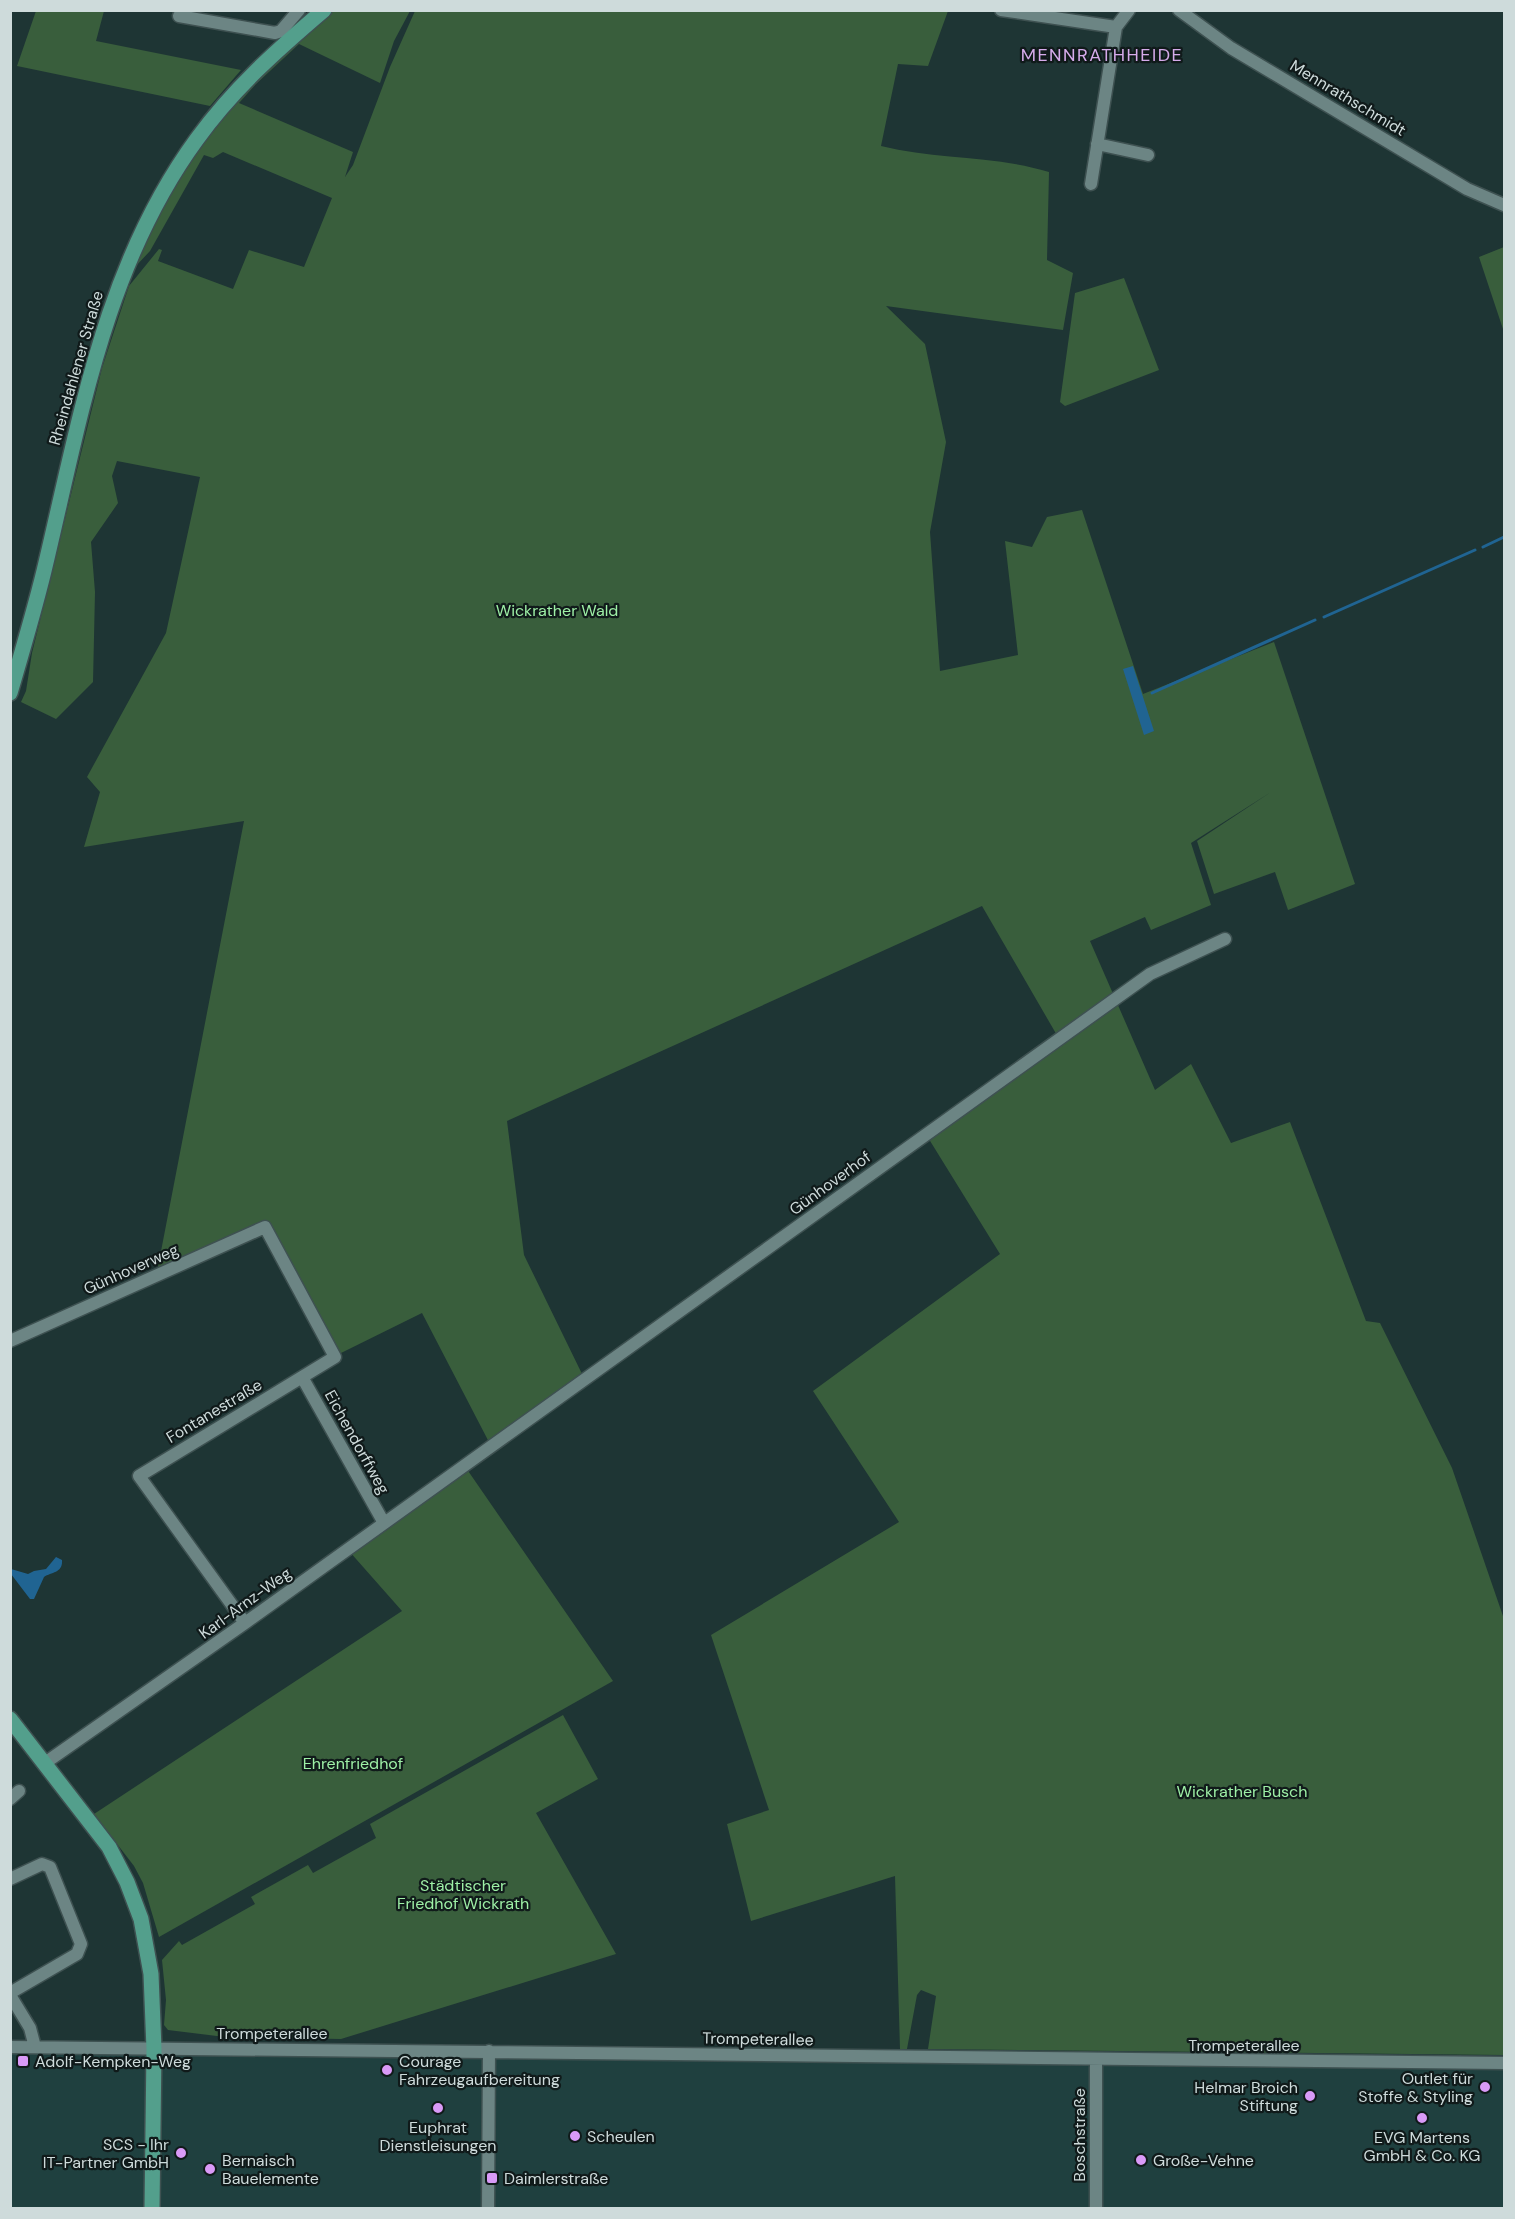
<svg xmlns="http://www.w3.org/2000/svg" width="1515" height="2219" font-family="'DM Sans',sans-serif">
<rect width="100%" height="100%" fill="#1e3534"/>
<path fill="#1f403f" d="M136,2053l1368,15v140h-1493l-1,-154z"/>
<path fill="#395e3c" d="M104,11l-8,30 145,29 -31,36 -193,-40 19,-55z
M333,11h77l-16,30 -14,42 -81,-39 -43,40 -17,19 114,49 -8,25 8,-12 37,-98 25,-56h533l-20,55 -30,-2 -17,82c56,14 113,9 168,26l-2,88 26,13 -10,57 -177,-24 39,38 21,98 -16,90 10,139 78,-16 -13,-114 27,6 15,-30 35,-7 61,184 131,-52 81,242 -67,26 -13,-38 -61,22 -17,-53 74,-49 -80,51 20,62 -60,25 -6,-13 -55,24 65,149 36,-26 40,79 59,-21 76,199 14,2 72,145 52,151v436l-576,-6 8,-53 -15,-6 -4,5 -10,54h-7l-5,-173 -144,45 -24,-97 42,-14 -58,-175 188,-113 -86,-131 187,-137 -73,-118 131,-99 -76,-131 -475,215 17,134 60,123 -93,68 -69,-133 -83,41 -73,-131 -109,49 87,-451 -160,26 16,-55 -13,-15 79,-144 34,-156 -83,-16 -5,15 6,27 -27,39 4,50 -2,90 -37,37 -35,-17 5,-11 6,-38 70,-285 27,-82 30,-37 3,1 -4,11 75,28 16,-39 55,17 28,-69 -109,-46 -10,6 -9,-3 -54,96 -16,17 30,-70 45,-67 74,-81z
M1504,247v85l-25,-75z
M1124,278l35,92 -94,36 -5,-4 15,-109z
M464,1465l149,216 -454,256 -16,-54 -9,-17 -40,-52 308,-203 -53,-60z
M563,1715l35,64 -62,34 80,141 -275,85 -116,-2 -57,-7 -4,-5 2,-25 -4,-40 17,-19 3,4 73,-41 -4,-7 57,-32 5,8 63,-35 -6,-14z"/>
<path fill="#206492" d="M1133,666l21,65 -10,4 -21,-66z
M56,1557l6,3c1,13 -10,12 -18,17l-10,22h-4l-19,-25v-5l17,5 6,-3 12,-2z"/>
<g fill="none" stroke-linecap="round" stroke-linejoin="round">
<path stroke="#206492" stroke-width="3" d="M1483,547l21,-10
M1324,617l151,-67
M1152,693l163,-73"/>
<defs>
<path id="minor" d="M1001,10l115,17
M1179,10l52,38 236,141 37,16
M179,16l96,17 6,-2 18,-21
M1097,144l51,11
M1091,184l25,-157 13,-17
M10,1341l255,-114 70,130 -196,119 106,147
M302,1377l82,146
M45,1763l200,-140 905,-649 75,-35
M10,1799l9,-8
M10,1879l32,-15 8,3 31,77 -4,10 -67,39
M10,1995l20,33 5,19
M10,2047l1494,16
M1096,2061v147
M488,2208l1,-157"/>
<path id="major" d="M10,693c12,-41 24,-81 34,-122 36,-150 60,-305 153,-432 36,-50 80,-89 127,-129
M10,1719l99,128 18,35 14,37 10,55 3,75 -2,159"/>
</defs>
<use href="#minor" stroke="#3e5151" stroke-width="15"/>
<use href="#major" stroke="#3e5151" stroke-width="18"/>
<use href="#minor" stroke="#6c8584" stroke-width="12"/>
<use href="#major" stroke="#539f8c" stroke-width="15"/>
</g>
<g fill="#d99af7" stroke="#101a1a" stroke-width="2">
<rect x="17" y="2055" width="12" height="12" rx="3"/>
<circle cx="387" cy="2070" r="6"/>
<circle cx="1485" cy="2087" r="6"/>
<circle cx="1310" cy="2096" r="6"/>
<circle cx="438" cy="2108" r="6"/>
<circle cx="1422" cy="2118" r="6"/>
<circle cx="575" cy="2136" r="6"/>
<circle cx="181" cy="2153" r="6"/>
<circle cx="1141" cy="2160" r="6"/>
<circle cx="210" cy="2169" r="6"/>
<rect x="486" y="2172" width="12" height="12" rx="3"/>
</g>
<g text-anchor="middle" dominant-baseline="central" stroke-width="4.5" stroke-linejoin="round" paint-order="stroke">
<g font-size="16" fill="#cedbdb" stroke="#101a1a">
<text transform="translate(1348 98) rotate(31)">Mennrathschmidt</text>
<text transform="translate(76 368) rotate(-74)">Rheindahlener Straße</text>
<text transform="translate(830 1183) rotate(-36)">Günhoverhof</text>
<text transform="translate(131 1269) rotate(-24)">Günhoverweg</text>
<text transform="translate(214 1411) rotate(-31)">Fontanestraße</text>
<text transform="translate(357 1442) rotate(61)">Eichendorffweg</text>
<text transform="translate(245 1603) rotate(-36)">Karl-Arnz-Weg</text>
<text x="272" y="2033">Trompeterallee</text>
<text transform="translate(758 2039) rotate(1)">Trompeterallee</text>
<text x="1244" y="2045">Trompeterallee</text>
<text transform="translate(1079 2135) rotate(-90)">Boschstraße</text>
</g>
<g font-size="16" fill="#9ef0a6" stroke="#101a1a">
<text x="557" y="610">Wickrather Wald</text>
<text x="353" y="1763">Ehrenfriedhof</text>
<text x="1242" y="1791">Wickrather Busch</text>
<text x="463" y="1885">Städtischer<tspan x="463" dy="18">Friedhof Wickrath</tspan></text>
</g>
<g font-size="16" fill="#cedbdb" stroke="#101a1a" text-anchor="start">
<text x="35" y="2061">Adolf-Kempken-Weg</text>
<text x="399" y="2061">Courage<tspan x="399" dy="18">Fahrzeugaufbereitung</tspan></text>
<text x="1473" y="2078" text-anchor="end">Outlet für<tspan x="1473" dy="18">Stoffe &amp; Styling</tspan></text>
<text x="1298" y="2087" text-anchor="end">Helmar Broich<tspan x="1298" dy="18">Stiftung</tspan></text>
<text x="438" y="2127" text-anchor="middle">Euphrat<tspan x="438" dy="18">Dienstleisungen</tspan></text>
<text x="587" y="2136">Scheulen</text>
<text x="1422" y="2137" text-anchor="middle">EVG Martens<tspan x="1422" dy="18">GmbH &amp; Co. KG</tspan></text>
<text x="169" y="2144" text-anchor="end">SCS - Ihr<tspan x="169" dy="18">IT-Partner GmbH</tspan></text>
<text x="222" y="2160">Bernaisch<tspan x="222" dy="18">Bauelemente</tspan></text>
<text x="1153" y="2160">Große-Vehne</text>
<text x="504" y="2178">Daimlerstraße</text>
</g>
<g font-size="18" letter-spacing="1.5" fill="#d6abeb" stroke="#101a1a">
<text x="1102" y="55">MENNRATHHEIDE</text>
</g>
</g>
<rect width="1515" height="2219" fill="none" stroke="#cedbdb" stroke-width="24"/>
</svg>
